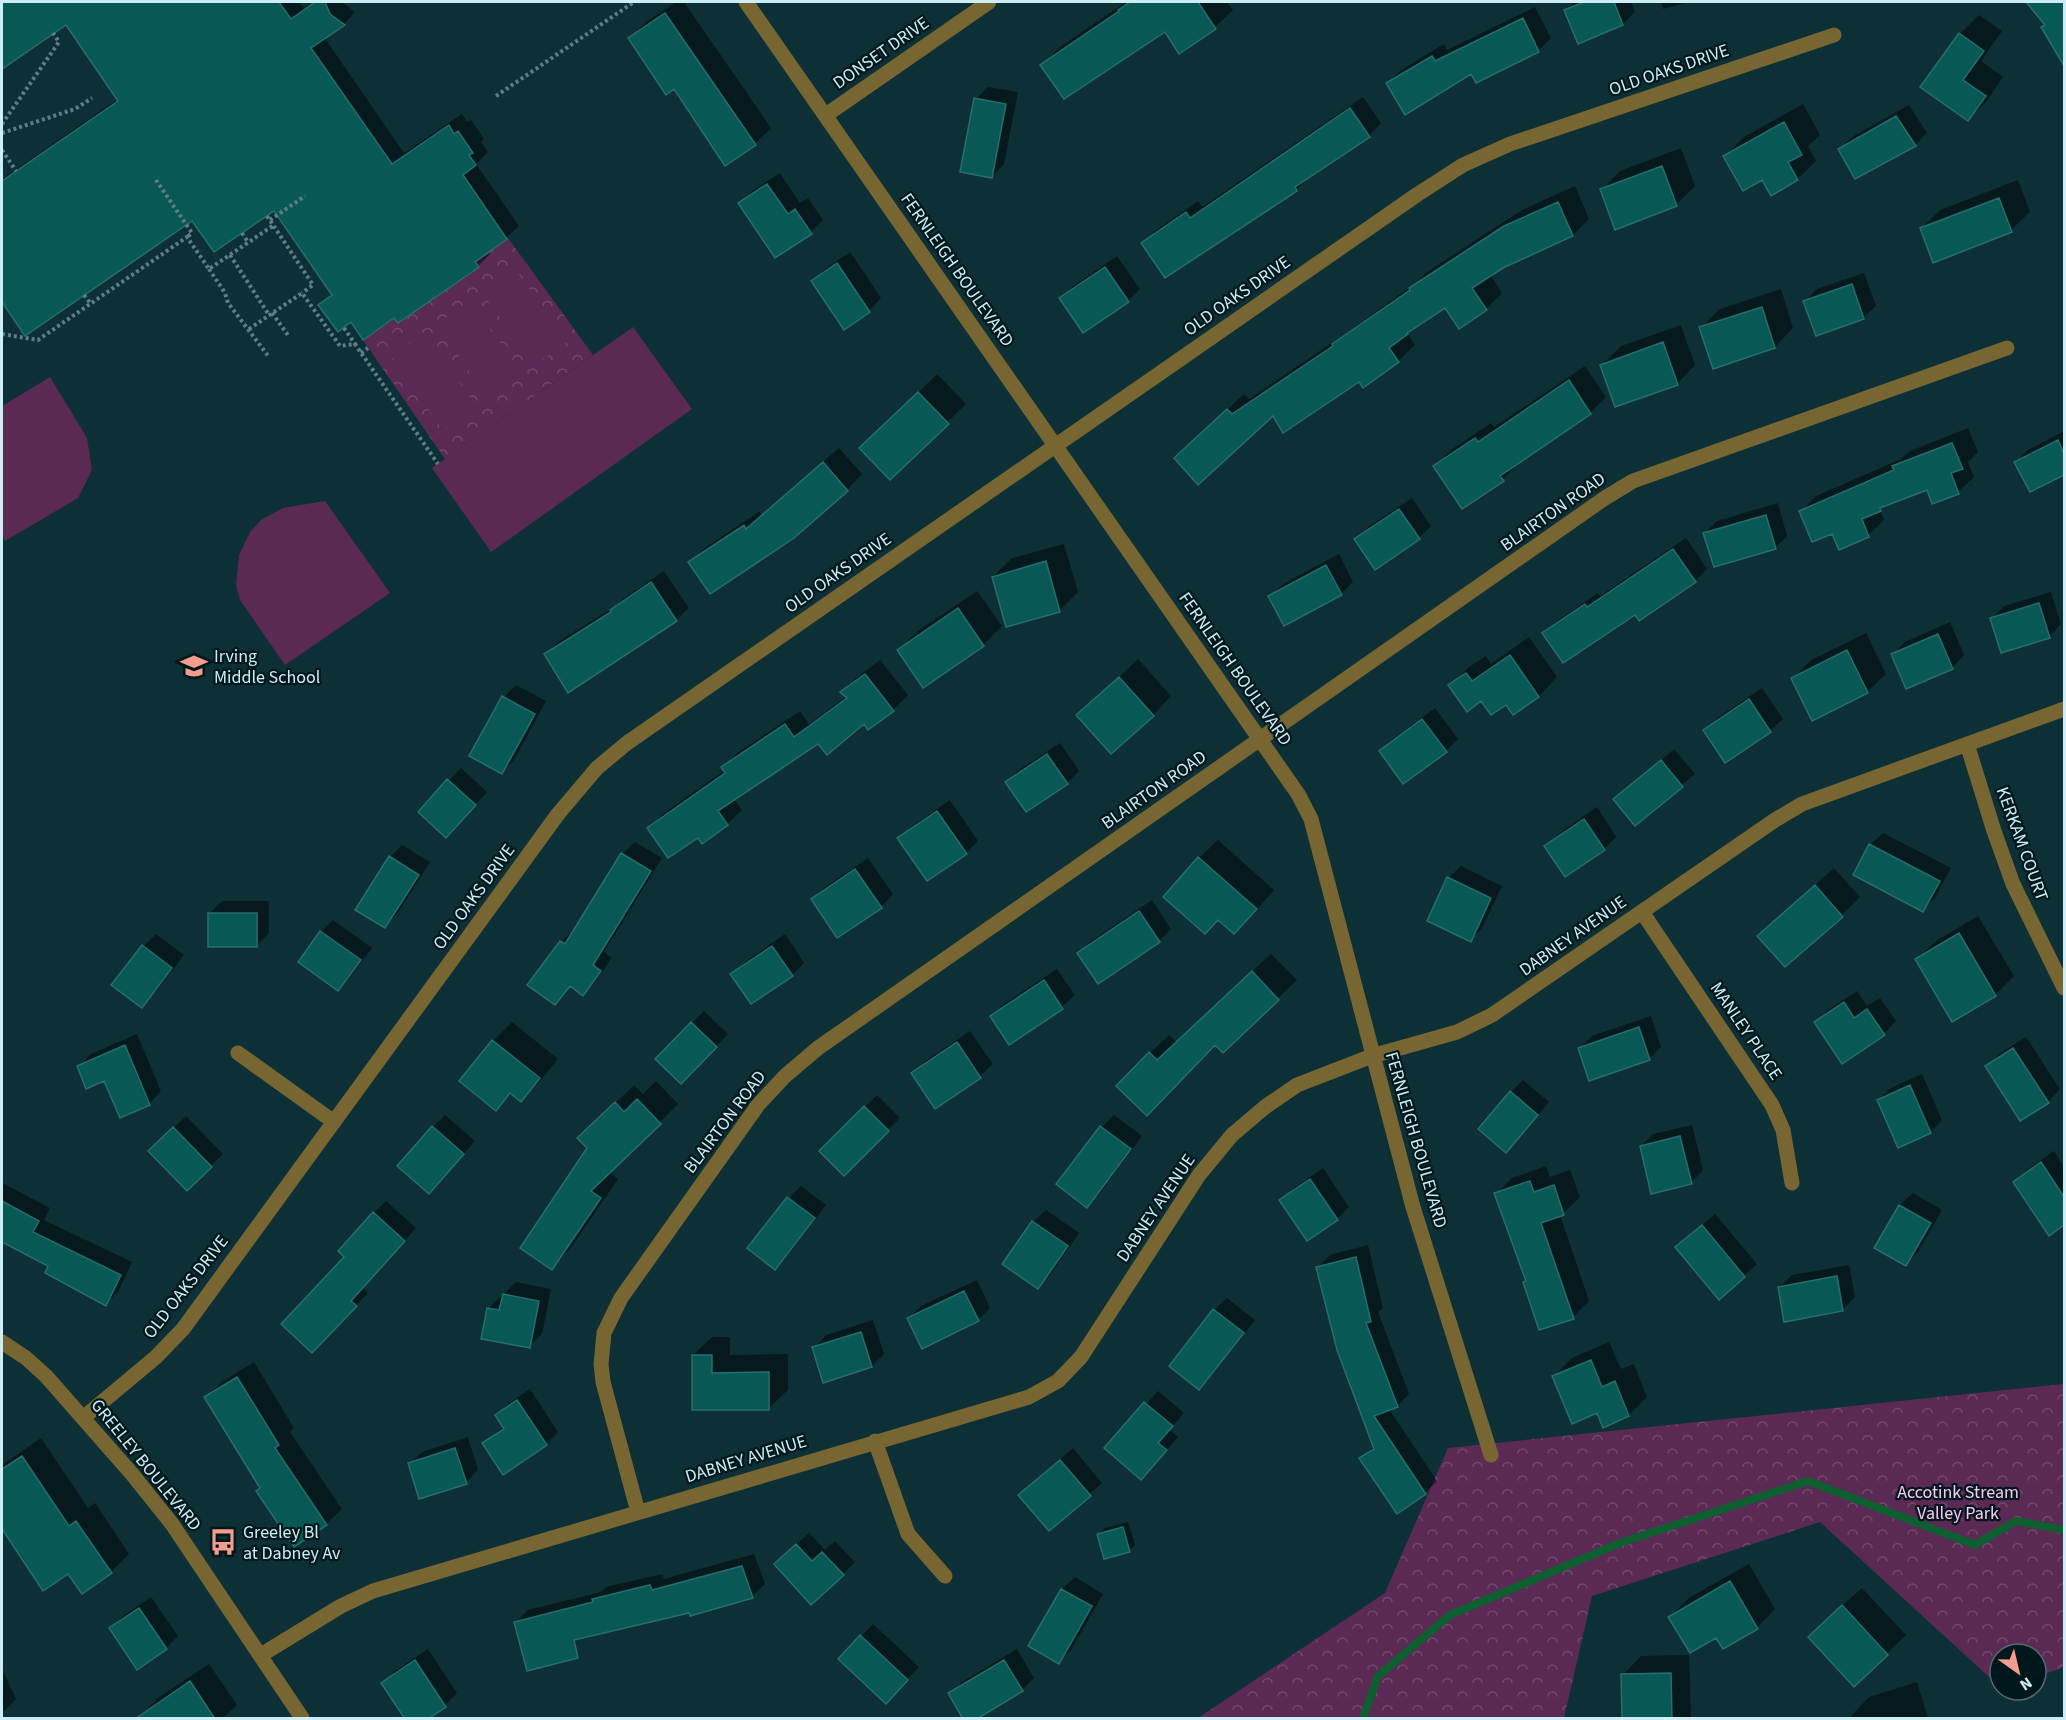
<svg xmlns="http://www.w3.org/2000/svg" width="2066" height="1720" font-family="'Source Sans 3',sans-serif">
<defs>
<pattern id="park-crowns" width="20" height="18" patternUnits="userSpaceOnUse" patternTransform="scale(1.5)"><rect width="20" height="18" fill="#5a2a55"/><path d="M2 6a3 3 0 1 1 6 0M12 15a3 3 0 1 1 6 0" fill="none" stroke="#70496e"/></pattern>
</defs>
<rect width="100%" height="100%" fill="#0c3036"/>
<path fill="url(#park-crowns)" d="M508,238l85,117 -148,104 -82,-119 31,-22 4,5 80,-56 -3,-5z
M2064,1384v283l-28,10v-23h-36v33l-180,-165 -228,74 -28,122h-366l187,-125 63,-145z"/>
<path fill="#5a2a55" d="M515,269l52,73 -33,24 -52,-74z
M470,300l52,75 -34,23 -51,-74z
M633,327l59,82 -201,143 -59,-84z
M425,332l51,74 -33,24 -52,-74z
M50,377l37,61 5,32 -14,28 -73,43 -3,-6v-129z
M325,501l65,92 -105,72 -45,-65 -4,-15 3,-30 11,-23 11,-12 22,-12z"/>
<path fill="#0007" d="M2,2h297l5,6 8,-6h30l13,10 -11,12 -20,13 80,116 58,-39 5,8 4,-2 13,19 -3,3 7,10 -12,12 43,62 -13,12 -18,13 2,3 -12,12 -83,50 -44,4 -31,-15 12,-12 -58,-84 -82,10 -167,115 -23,-35v-120l116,-80 -52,-76 -64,45z
M676,2h8l87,126 -16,16 -29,19 -52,-76 -44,-49 16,-16z
M1126,2h101l6,8 -18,17 -35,24 -15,-21 -123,35 18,-18z
M1574,2h57l4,10 -12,12 -57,-14z
M1661,2h28l-26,7z
M2028,2h36v62l-21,-36 3,-4z
M1535,7l16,31 -13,13 -62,30 -4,-9 -84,11 12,-12 44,-27 3,6z
M1979,15l23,16 -21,30 22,16 -16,24 -19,18 -46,-32 38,-53z
M988,87l30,5 -14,72 -12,13 -16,-78z
M1363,97l18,26 -12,13 -61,42 -12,12 -153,53 12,-12 43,-30 4,6z
M1803,104l17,31 -12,11 8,15 -18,18 -27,15 -8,-16 -38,-22 19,-19z
M1909,105l18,28 -12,12 -75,4 12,-12z
M1681,148l14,38 -19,19 -74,-15 18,-19z
M780,173l20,30 8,-5 15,22 -12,12 -71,-28 12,-13z
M2018,180l12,32 -19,18 -77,31 -13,-32 19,-19z
M1575,186l14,33 -16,16 -71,31 -12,8 12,19 -16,16 -41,-3 -31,21 -7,6 8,12 -17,16 -35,25 -4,-6 -86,34 -81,28 52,-48 5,5 96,-65 72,-52 10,-10 95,-62z
M850,252l31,46 -12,13 -25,16 -31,-46 12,-12z
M1117,256l23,33 -12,12 -67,-3 12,-12z
M1864,273l12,33 -13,12 -58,-17 12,-12z
M1781,289l12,39 -18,19 -61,20 -13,-39 19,-19z
M1681,325l14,40 -18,19 -75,-19 19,-19z
M1585,366l21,31 -16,16 -72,49v2l-15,15 -41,28 -27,-41 16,-16 40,-27 3,4z
M937,374l29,30 -76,74 -10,-48z
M1968,428l10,24 -10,10 6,15 -16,15 -30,-4 -42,16 -6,6 4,10 -16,15 -35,-3 -32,-20 15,-16 85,-37 9,-8z
M2064,431v42l-33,17 -15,-28 12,-12z
M839,448l23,26 -15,16 -157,73 16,-16 54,-36 2,4z
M1412,498l19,28 -12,12 -63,1 12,-12z
M1778,503l9,33 -12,12 -70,-15 12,-12z
M1686,538l21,31 -12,12 -60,32 -91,20 13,-12 41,-28 2,3z
M1064,544l14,48 -19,19 -66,-34 19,-19z
M1339,554l14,28 -12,12 -71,2 13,-12z
M664,571l25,37 -13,12 -107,70 -23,-36 12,-12 59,-37 7,-7z
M977,591l25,35 -19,19 -84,5 19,-19z
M2051,592l10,32 -12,13 -57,-18 12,-13z
M1950,622l14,33 -12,13 -60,-13 13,-13z
M1866,633l20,41 -19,18 -74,-14 18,-18z
M1529,637l28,40 -18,19 -25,17 -7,-10 -25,-4 -32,-13 19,-19 17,-11 5,8z
M1138,659l33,37 -18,19 -75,1z
M880,660l28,35 -15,15 -24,18 -4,-6 -47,20 -84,57 8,11 -15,14 -29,12 -49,-8 15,-15 61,-43 -2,-2 14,-15 63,-42 9,13 38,-28 -5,-4 14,-14z
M516,685l30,16 -32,59 -12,12 2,-75z
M1762,688l21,31 -13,12 -44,30 -21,-30 12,-13z
M1435,708l23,31 -12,12h-65l12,-12z
M1060,743l19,28 -12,12 -60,-1 12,-12z
M1674,749l21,25 -60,50 -20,-25z
M461,768l26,24 -29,31 -38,-11z
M950,800l28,41 -12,12 -67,-15 13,-12z
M1597,807l19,30 -12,12 -58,-3 12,-12z
M1883,833l68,35 -16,30 -12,12 -53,-65z
M1218,840l56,50 -21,24 -35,4 -19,-60z
M635,842l27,16 -58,94 8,6 -17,23 -12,13 -11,-9 -17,18 6,-61 12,-12 2,1 47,-77z
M402,845l28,17 -33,52 -12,12 5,-69z
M868,858l25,36 -12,13 -68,-8 12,-12z
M1461,866l41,20 -20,42 -12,12 -22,-62z
M1834,868l26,29 -18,18 -64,3z
M1152,900l19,29 -12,12 -80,12 12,-12z
M222,901h47v32l-13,13 -46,-33z
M1978,916l36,60 -19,19 -78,-36 19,-18z
M333,920l39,28 -22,29 -12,12 -38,-28 21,-29z
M156,934l28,21 -30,39 -13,12 -28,-22 31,-38z
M785,934l19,29 -12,12 -60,-1 13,-12z
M1271,954l26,26 -74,71 -7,-7 -50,52 -16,-43 19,-18 7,7z
M1057,969l18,26 -13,12 -52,36 -18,-27 12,-12z
M1857,991l10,15 13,-8 16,23 -12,13 -42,28 -26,-39 12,-13z
M704,1011l24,23 -47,48 -24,-23z
M1651,1016l10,31 -12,12 -69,-11 12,-12z
M512,1022l46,37 -18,22 -19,19 -9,-8 -16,17 -35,-28 32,-40z
M970,1031l23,33 -13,12 -44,31 -23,-34 12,-12z
M137,1034l24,57 -12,13 -70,-38 12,-12z
M2026,1037l34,52 -12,13 -61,-35 12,-13z
M1922,1074l20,46 -12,12 -52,-32 13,-12z
M1523,1080l26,22 -31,36 -7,-46z
M656,1081l22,23 -69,68 9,7 -48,70 -18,19 37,-120 -9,-10 54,-53 9,9z
M877,1095l23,23 -56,56 -22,-23z
M445,1115l30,26 -34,39 -8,-53z
M1114,1115l28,21 -43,58 -13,12 -28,-22 44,-57z
M186,1116l37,38 -36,35 -37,-38z
M1692,1125l11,45 -12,13 -50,-37 12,-12z
M2054,1151l10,16v57l-14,10 -35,-52 12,-12z
M1546,1166l4,11 20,-7 10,27 -16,16 -4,2 29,86 -16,16 -46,-37 -31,-86 16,-16z
M1323,1168l26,39 -12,12 -56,-19 13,-12z
M2,1183l48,25 -6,12 88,42 -14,30 -13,12 -55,-38 -48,-25z
M801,1186l25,19 -39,51 -12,12 -26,-20 40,-50z
M1913,1193l29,17 -24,42 -12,12 -30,-17 24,-42z
M386,1201l30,27 -53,60 5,5 -44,46 22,-82 28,-44z
M1046,1210l33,23 -29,42 -12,12 -5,-65z
M1715,1214l42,50 -38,33 -42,-50z
M1368,1245l15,63 -5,4 31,82 -12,12 -8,3 48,72 -12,12 -64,-35 13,-12 -56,-179 12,-12z
M1849,1265l6,32 -12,12 -63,-22 12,-12z
M977,1280l13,28 -12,12 -69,-2 12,-12z
M516,1282l35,7 -9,45 -13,12 -41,-37 12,-12h3l1,-3z
M1227,1298l28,22 -44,56 -12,12 15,-78z
M873,1320l11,34 -12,12 -58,-18 12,-13z
M712,1337h18v18l58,-1v36l-19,18 -75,1 -1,-54z
M1609,1342l12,27 13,-5 13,33 -18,18 -31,-4 -45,-34 19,-19z
M254,1362l40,66 -4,4 52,77 -16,15 -65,-36 -55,-91 16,-15z
M530,1389l28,43 -12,12 -62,-1 20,-17 -8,-11 13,-12z
M1158,1391l26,22 -15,17 9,7 -25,29 -47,-18z
M468,1437l10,33 -12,12 -56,-18 12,-12z
M41,1438l47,70 7,-5 34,51 -18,18h-42l-65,-41 -2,1v-67z
M1073,1448l29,35 -53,46 -29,-34z
M1128,1522l7,23 -6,6 -30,-17 6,-6z
M809,1533l16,17 10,-9 20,21 -12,12 -55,-22z
M754,1554l11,30 -13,12 -61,18 -1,-3 -174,11 12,-12 73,-18 5,-5 56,-13 2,5z
M1749,1564l26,45 -18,19 -40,7 -47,-18 19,-19z
M1075,1577l28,17 -32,56 -12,12 -29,-16 32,-57z
M1862,1588l44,47 -52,50 -26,-67z
M151,1597l27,39 -12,12 -55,-20 12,-12z
M873,1624l46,43 -33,35 -46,-43z
M428,1649l29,44 -12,12 -19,13 -43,-35 12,-12z
M1017,1649l17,29 -12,12 -72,4 12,-12z
M1689,1655l2,63h-67l-1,-43 18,-19z
M209,1664l28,41 -14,13h-83l-1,-1 19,-19z
M2,1669l14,30 -14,14z
M1917,1682l11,36h-76l-1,-2 18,-19z"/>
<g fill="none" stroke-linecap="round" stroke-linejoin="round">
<path stroke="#0e5f30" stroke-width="8" d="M1363,1718l15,-42 72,-61 170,-72 188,-62 167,64 41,-24 48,9"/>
</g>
<path fill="#085856" stroke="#286e6c" stroke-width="1.5" d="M2,2h277l12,17 24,-17h10l5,12 15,11 -34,23 81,116 57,-39 5,9 4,-3 15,22 -4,2 7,10 -13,10 44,64 -32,23 4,5 -81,56 -4,-5 -31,22 -12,-18 -13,10 -20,-27 14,-10 -58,-84 -60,41 -22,-31 -167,115 -23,-34v-121l116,-80 -52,-76 -64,44z
M1130,2h68l18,27 -37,25 -14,-22 -101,67 -24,-34 79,-54 -1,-1z
M1584,2h30l9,23 -45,19 -14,-34z
M2026,2h38v64l-23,-39 4,-2z
M665,13l91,132 -31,21 -51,-77 -8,6 -38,-57z
M1523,18l16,34 -63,31 -5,-9 -66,41 -19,-32 46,-27 3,5z
M1959,33l25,18 -21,29 23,16 -18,25 -48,-34z
M974,98l32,6 -14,74 -32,-6z
M1350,108l20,29 -75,50 2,4 -132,87 -24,-35 45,-31 4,6z
M1896,116l20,30 -61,33 -17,-30z
M1784,122l18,33 -14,7 10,18 -27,16 -9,-16 -19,11 -20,-35z
M1662,166l15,40 -62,24 -15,-41z
M767,184l21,30 7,-5 17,25 -37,24 -37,-55z
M1999,198l13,34 -79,31 -13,-35z
M1558,202l15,34 -70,32 -31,20 15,22 -28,19 -14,-21 -38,25 1,1 -19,14 10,14 -36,26 -4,-6 -76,51 -10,-17 -75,69 -24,-27 53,-49 5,5 101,-68 -1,-2 78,-54 -1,-2 95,-62z
M837,263l33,49 -26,18 -33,-49z
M1105,267l24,35 -46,31 -24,-35z
M1852,284l12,35 -48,17 -13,-35z
M1762,307l13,41 -62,21 -14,-42z
M1663,342l15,43 -63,22 -15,-42z
M1569,380l22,34 -91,62 4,5 -42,28 -29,-43 42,-28 3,4z
M918,392l31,32 -59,56 -31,-32z
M2058,440l6,14v21l-34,17 -16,-30z
M1952,443l11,26 -12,4 8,21 -27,10 -5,-14 -47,18 1,3 -19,8 7,18 -30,13 -7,-16 -20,8 -13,-31 95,-41 -2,-4z
M823,462l25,29 -54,47 -84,56 -22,-32 56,-37 2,4z
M1399,509l21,30 -45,31 -21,-31z
M1766,515l10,34 -62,18 -11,-34z
M1673,549l23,33 -57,39 -4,-6 -72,48 -21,-30 43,-29 2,3z
M1046,561l14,51 -54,15 -14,-50z
M1326,565l16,30 -58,31 -16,-30z
M651,582l26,39 -109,72 -24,-39 67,-42 -1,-2z
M2039,603l11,35 -49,15 -11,-35z
M958,608l26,38 -61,42 -26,-38z
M1938,634l15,35 -47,20 -15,-35z
M1847,650l21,43 -56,28 -21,-43z
M1510,655l29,42 -26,18 -7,-10 -15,10 -10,-14 -14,11 -19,-27 18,-12 6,8z
M865,674l29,37 -26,19 -4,-6 -37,31 -9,-11 -100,67 10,14 -26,19 -4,-6 -30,20 -21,-30 78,-55 -4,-6 64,-43 9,13 53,-39 -7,-6z
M1119,677l35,39 -43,38 -35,-39z
M502,696l33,18 -33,60 -33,-18z
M1749,699l22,33 -46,31 -22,-33z
M1422,719l25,33 -44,32 -24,-33z
M1047,754l21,30 -42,28 -21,-30z
M1661,760l22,27 -48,39 -22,-27z
M447,779l29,26 -30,33 -28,-26z
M937,811l30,43 -40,27 -30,-43z
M1584,819l21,31 -40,27 -21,-31z
M1869,844l71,37 -17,31 -70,-37z
M621,853l30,18 -58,94 8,6 -18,25 -13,-10 -15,19 -28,-20 33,-44 5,3z
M389,856l30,19 -34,53 -30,-18z
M1198,857l59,52 -23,25 -16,-14 -13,14 -42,-37z
M855,869l27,39 -45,30 -26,-39z
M1447,877l44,21 -20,44 -44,-21z
M1815,885l28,32 -58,50 -28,-31z
M1139,911l21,31 -62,42 -21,-31z
M208,913h49v34h-49z
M320,931l41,29 -23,31 -40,-29z
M1959,933l37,63 -44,26 -37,-63z
M142,945l30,23 -30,40 -31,-23z
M772,946l21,30 -42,28 -21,-30z
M1252,971l27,29 -56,53 -8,-8 -68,71 -31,-30 33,-34 8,8z
M1044,980l19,29 -54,36 -19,-29z
M1844,1002l10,16 13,-9 18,26 -43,29 -28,-42z
M691,1022l26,25 -36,37 -26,-25z
M1639,1027l11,33 -61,21 -11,-33z
M492,1040l48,38 -19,24 -11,-9 -14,18 -37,-30z
M957,1042l24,36 -46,31 -24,-36z
M125,1045l25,60 -30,13 -16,-37 -18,8 -9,-23z
M2013,1048l36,55 -29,18 -35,-55z
M1910,1085l21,48 -33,15 -21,-48z
M1510,1091l28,24 -32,38 -28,-24z
M637,1099l24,25 -70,67 10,7 -49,72 -32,-22 67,-100 -10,-10 38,-36 9,10z
M864,1106l25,25 -45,45 -25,-25z
M432,1126l32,28 -35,40 -32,-28z
M1100,1126l31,23 -44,59 -31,-24z
M173,1127l39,40 -25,24 -39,-40z
M1680,1136l12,48 -41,10 -11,-48z
M2041,1162l23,35v28l-15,11 -36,-54z
M1310,1179l28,41 -31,21 -28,-41z
M1530,1181l4,11 20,-7 10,30 -23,8 33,96 -35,11 -16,-48 3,-1 -32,-88z
M787,1197l28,21 -40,52 -28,-22z
M2,1201l37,20 -6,11 88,43 -15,31 -61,-33 3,-7 -46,-24z
M1899,1205l32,18 -25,43 -32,-18z
M373,1212l32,29 -54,60 6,5 -45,47 -31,-29 63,-67 -6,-6z
M1032,1221l36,25 -30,43 -36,-25z
M1702,1225l43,52 -26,23 -44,-53z
M1356,1257l15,65 -5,1 32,84 -24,9 52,78 -29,20 -38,-56 15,-9 -37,-99 -21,-83z
M1837,1276l6,35 -59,11 -6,-35z
M964,1291l15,30 -57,28 -15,-31z
M503,1294l36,7 -9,47 -49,-9 6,-31 12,2z
M1213,1309l31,24 -45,57 -30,-24z
M861,1332l11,35 -49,16 -11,-36z
M692,1355h20v18l57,-1v38h-77z
M1591,1360l11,27 13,-6 14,35 -26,12 -6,-15 -25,11 -20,-48z
M237,1377l42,68 -4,3 52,77 -33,22 -38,-56 4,-3 -56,-91z
M517,1400l30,45 -44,30 -21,-32 22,-14 -9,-14z
M1144,1402l29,24 -15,17 9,7 -26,30 -37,-32z
M455,1448l12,36 -48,15 -11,-36z
M22,1456l47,70 7,-5 36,52 -30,21 -14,-20 -25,17 -41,-62v-60z
M1060,1460l31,36 -42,35 -31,-36z
M1123,1527l7,25 -26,7 -7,-25z
M796,1544l16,17 10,-9 22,23 -33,30 -37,-41z
M742,1566l11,32 -63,18 -1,-3 -115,27 4,18 -51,13 -13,-49 79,-20 -1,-3 58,-14 2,5z
M1730,1581l28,48 -35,20 -7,-11 -26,15 -22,-36z
M1061,1589l31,17 -33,58 -31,-18z
M1842,1605l46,50 -34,32 -46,-50z
M139,1608l28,41 -30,21 -28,-42z
M860,1635l48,45 -22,24 -48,-45z
M415,1660l31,47 -18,12h-23l-24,-36z
M1004,1660l19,31 -46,28h-14l-15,-26z
M1671,1673l1,46h-50l-1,-45z
M190,1681l25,38h-80z"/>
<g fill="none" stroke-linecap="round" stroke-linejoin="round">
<path stroke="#5c7e84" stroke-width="4" stroke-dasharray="3 3" stroke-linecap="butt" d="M496,96l138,-94
M2,124l57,-82 -6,-9
M2,133l73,-24 17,-11
M2,150l14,21
M156,180l36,53 -5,4
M267,216l46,69 -11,8
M270,220l35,-24
M242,233l6,9
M230,255l39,60
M209,269l16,24 3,10 41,54
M84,295l7,9
M272,313l16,22
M344,328l11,16
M249,329l53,-36 38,53 15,-2 83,120
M2,334l36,6 149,-103 22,32 65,-44
M361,353l7,-5"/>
<path stroke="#776632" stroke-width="15" d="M746,2l552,792 13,25 102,388 78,248
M826,115l163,-113
M1967,744l27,87 19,53 51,104
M1642,912l130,193 11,25 9,53
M238,1053l96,69
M2,1342l24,16 20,18 86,98 40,50 130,194
M83,1418l73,-61 27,-28 375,-515 39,-46 30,-25 791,-549 45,-29 47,-21 324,-109
M875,1441l33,93 37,42
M638,1512l-35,-130 -2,-18 3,-31 17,-35 137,-193 27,-29 33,-28 787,-550 28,-17 374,-133
M261,1655l80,-49 32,-15 656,-194 29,-16 23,-24 118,-182 33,-40 33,-28 32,-22 75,-29 85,-24 35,-17 283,-195 27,-16 262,-95"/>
</g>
<defs>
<symbol id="school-bare" viewBox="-9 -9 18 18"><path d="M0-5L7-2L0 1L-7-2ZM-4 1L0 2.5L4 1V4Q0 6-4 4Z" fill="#f49d8c" stroke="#00171c" stroke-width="2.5" paint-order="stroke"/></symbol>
<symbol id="bus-bare" viewBox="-9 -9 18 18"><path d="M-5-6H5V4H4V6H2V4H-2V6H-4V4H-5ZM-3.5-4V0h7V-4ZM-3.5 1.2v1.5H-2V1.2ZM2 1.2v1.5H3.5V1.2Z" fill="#f49d8c" stroke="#00171c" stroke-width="2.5" paint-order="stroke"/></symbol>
</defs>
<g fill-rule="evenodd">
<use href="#school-bare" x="175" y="647" width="38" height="38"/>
<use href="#bus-bare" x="204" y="1523" width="38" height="38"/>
</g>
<g text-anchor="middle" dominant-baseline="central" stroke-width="4.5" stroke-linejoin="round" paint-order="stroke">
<g font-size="18" fill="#ceeef5" stroke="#00171c">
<text transform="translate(881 53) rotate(-35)">DONSET DRIVE</text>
<text transform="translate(1669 70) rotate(-19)">OLD OAKS DRIVE</text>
<text transform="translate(957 270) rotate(55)">FERNLEIGH BOULEVARD</text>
<text transform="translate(1237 296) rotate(-35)">OLD OAKS DRIVE</text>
<text transform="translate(1553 512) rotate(-35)">BLAIRTON ROAD</text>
<text transform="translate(838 573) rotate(-35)">OLD OAKS DRIVE</text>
<text transform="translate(1235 669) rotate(55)">FERNLEIGH BOULEVARD</text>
<text transform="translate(1154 790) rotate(-35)">BLAIRTON ROAD</text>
<text transform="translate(2022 844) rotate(70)">KERKAM COURT</text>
<text transform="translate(474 897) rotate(-54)">OLD OAKS DRIVE</text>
<text transform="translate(1573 936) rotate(-35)">DABNEY AVENUE</text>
<text transform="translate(1746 1031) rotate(56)">MANLEY PLACE</text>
<text transform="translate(725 1122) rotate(-53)">BLAIRTON ROAD</text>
<text transform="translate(1416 1140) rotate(74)">FERNLEIGH BOULEVARD</text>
<text transform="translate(1156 1208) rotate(-56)">DABNEY AVENUE</text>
<text transform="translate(186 1287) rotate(-52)">OLD OAKS DRIVE</text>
<text transform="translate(746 1459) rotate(-17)">DABNEY AVENUE</text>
<text transform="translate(146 1465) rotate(51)">GREELEY BOULEVARD</text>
</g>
<g font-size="18" fill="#ceeef5" stroke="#00171c" text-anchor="start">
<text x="214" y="656">Irving<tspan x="214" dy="21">Middle School</tspan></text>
<text x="243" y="1532">Greeley Bl<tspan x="243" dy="21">at Dabney Av</tspan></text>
</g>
<g font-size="18" fill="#fdc8f4" stroke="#00171c">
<text x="1958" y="1492">Accotink Stream<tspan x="1958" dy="21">Valley Park</tspan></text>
</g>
</g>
<rect width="2066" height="1720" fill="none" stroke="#ceeef5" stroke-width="6"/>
<g transform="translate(2018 1672) rotate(146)"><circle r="28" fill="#00171c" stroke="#526d73" stroke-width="1.5"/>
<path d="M0-4.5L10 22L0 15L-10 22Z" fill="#f49d8c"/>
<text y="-9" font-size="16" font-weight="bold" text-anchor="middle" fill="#ceeef5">N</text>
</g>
</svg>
